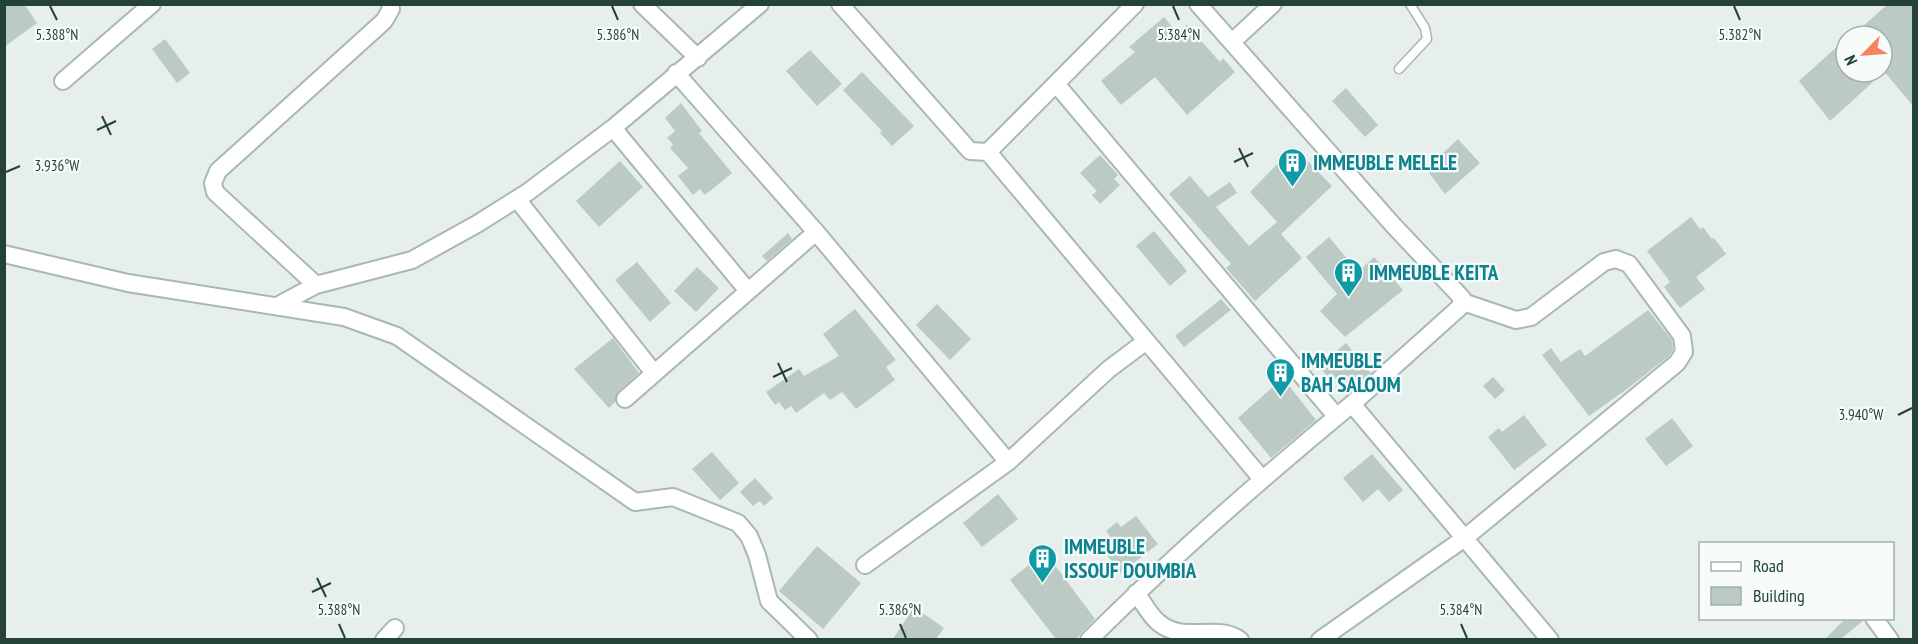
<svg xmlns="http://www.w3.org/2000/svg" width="1918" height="644" font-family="'PT Sans Narrow',sans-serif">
<rect width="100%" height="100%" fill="#e6efeb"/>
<path fill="#bbcac4" d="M10,4h14l13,19 -33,24v-39z
M1888,4h26v103l-32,-38v-33h-30z
M1164,17l13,16 10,-8 33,37 3,-4 12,14 -48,43 -32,-38 -34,28 -20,-24 34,-29 -6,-5z
M165,39l25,34 -13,10 -25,-34z
M1840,44l6,6v22h19l8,10 -43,39 -31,-40z
M810,50l32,34 -25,22 -31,-35z
M862,72l52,54 -22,20 -12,-13 2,-2 -39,-41z
M1346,88l32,37 -13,12 -33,-36z
M681,103l21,28 -3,2 5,6 28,34 -27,22 -5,-6 -7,6 -15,-19 10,-8 -18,-20 3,-4 -6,-6 8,-7 -10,-13z
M1458,139l22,24 -35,31 -19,-25z
M1294,147l38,39 -51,48 21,24 -47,43 -29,-33 5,-4 -62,-70 21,-18 18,21 22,-15 7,11 -21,14 33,39 28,-24 -27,-30z
M1100,155l18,20 -4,4 6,6 -20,19 -8,-9 5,-4 -17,-18z
M620,161l23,26 -44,40 -23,-26z
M1691,217l9,12 3,-2 9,12 2,-1 12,16 -30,23 9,12 -25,19 -16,-21 6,-5 -23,-31z
M1154,231l33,40 -17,15 -34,-40z
M788,233l4,6 -25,22 -5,-5z
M1329,237l29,35 16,-15 29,33 -58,47 -25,-26 17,-17 -31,-37z
M637,262l34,41 -21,19 -35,-42z
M697,267l22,21 -23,24 -22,-21z
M1221,299l10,11 -47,37 -9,-11z
M937,304l34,35 -21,21 -34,-35z
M855,309l41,51 -10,7 9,13 -39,29 -14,-17 -12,8 -6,-7 -28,20 -5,-7 -6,4 -6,-8 -4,3 -9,-13 33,-23 5,7 35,-20 -16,-22z
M1648,310l24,30 1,10 -4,6 -42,33 -38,27 -47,-61 9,-7 10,14 19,-13 5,7z
M613,338l26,35 -21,19 -3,10 -6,6 -35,-39z
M1346,343l25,30 -23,20 -17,-20 -4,3 -8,-10z
M1493,377l12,13 -10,9 -12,-13z
M1283,378l33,42 -45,38 -33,-40z
M1524,415l23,30 -33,25 -26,-33 11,-9 3,4z
M1672,418l21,28 -27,20 -21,-27z
M712,452l27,31 -19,17 -28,-31z
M1372,454l31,36 -14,12 -11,-13 -15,13 -20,-24z
M755,478l18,20 -9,8 -4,-5 -7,5 -13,-14z
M998,494l20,25 -36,28 -19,-24z
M1136,516l22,28 -37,29 -22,-28 11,-9 -4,-5 11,-9 4,5z
M817,546l44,37 -38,46 -44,-38z
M1045,552l50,67 -19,20h-20l-46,-59z
M914,607l30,21 -8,11h-43z
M1846,618l18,2 -23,19h-16z"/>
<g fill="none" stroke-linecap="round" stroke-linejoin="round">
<defs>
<path id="lane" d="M1399,69l28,-30 -2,-11 -15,-24"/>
<path id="street" d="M642,4l56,54
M840,4l130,147 18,1 147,-148
M1198,4l195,221 69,73 -2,9 -108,97
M1232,42l41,-38
M676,73l140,159 192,230
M63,81l89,-77
M1057,85l279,331
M613,128l135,163
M988,152l274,327
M517,199l137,174
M4,254l124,29 216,34 53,19 238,166 38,-5 65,26 11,13 8,19 12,46 40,39
M316,285l-101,-93 -2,-9 5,-12 166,-150 7,-12 -1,-5
M277,306l39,-21 96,-25 65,-36 51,-32 85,-64 147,-124
M625,399l191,-167
M865,565l143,-103 101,-93 36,-27
M1136,593c7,9 14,23 23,30 26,21 57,0 81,17
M1874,618l16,22
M384,640l11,-12
M1089,640c84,-84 172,-161 263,-236l198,236
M1320,640l146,-103 211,-174 7,-11 -2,-16 -53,-72 -13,-5 -12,3 -73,55 -15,3 -53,-18"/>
</defs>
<use href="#lane" stroke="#a8b8b2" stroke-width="11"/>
<use href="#street" stroke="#a8b8b2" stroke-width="20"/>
<use href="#lane" stroke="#fff" stroke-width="8"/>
<use href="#street" stroke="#fff" stroke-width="16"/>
</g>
<path fill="none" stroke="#24423a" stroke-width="2" d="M50,6l7,14M612,6l6,14M1173,6l6,14M1734,6l6,14M102,116l9,19M97,130l19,-9M1239,148l9,19M1234,162l19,-9M6,172l14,-6M778,363l9,19M773,377l19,-9M1898,415l14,-7M317,578l9,19M312,592l19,-9M339,624l6,14M900,624l6,14M1461,624l6,14"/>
<defs>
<symbol id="building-pin" viewBox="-11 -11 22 30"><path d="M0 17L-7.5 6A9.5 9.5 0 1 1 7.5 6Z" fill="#0f9aa8" stroke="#f7fbf9"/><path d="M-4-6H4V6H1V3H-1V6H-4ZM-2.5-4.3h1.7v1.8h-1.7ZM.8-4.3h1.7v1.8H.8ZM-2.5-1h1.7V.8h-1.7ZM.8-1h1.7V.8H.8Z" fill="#fff"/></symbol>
</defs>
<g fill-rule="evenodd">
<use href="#building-pin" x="1276" y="146" width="33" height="45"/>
<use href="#building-pin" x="1332" y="256" width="33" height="45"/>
<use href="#building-pin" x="1264" y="356" width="33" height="45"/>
<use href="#building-pin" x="1026" y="542" width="33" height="45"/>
</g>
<g text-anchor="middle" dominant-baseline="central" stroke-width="4.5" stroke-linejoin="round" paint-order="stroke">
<g font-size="21" font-weight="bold" fill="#0d838f" stroke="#f7fbf9" text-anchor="start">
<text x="1313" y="162">IMMEUBLE MELELE</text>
<text x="1369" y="272">IMMEUBLE KEITA</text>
<text x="1301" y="360">IMMEUBLE<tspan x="1301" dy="24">BAH SALOUM</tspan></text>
<text x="1064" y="546">IMMEUBLE<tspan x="1064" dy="24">ISSOUF DOUMBIA</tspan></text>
</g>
</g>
<g font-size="15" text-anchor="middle" fill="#24423a" stroke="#f7fbf9" stroke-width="4.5" stroke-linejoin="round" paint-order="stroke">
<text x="57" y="40">5.388°N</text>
<text x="1740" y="40">5.382°N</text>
<text x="618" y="40">5.386°N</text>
<text x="1179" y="40">5.384°N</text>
<text x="57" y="171">3.936°W</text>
<text x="1861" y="420">3.940°W</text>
<text x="339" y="615">5.388°N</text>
<text x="900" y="615">5.386°N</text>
<text x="1461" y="615">5.384°N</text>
</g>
<rect width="1918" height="644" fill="none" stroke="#24423a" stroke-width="12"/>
<rect x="1699" y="542" width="195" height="78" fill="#f7fbf9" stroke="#a3b1ad" stroke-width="1.5"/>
<rect x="1711" y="562" width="30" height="9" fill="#ffffff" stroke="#a3b1ad" stroke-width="1.5"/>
<text x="1753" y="572" font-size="18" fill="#24423a">Road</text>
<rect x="1711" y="587" width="30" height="18" fill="#bbcac4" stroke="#a3b1ad" stroke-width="1.5"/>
<text x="1753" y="602" font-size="18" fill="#24423a">Building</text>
<g transform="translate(1864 54) rotate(245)"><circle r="28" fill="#f7fbf9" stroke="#a3b1ad" stroke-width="1.5"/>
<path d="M0-4.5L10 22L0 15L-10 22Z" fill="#f4845f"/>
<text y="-9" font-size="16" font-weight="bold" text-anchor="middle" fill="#24423a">N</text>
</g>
</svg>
